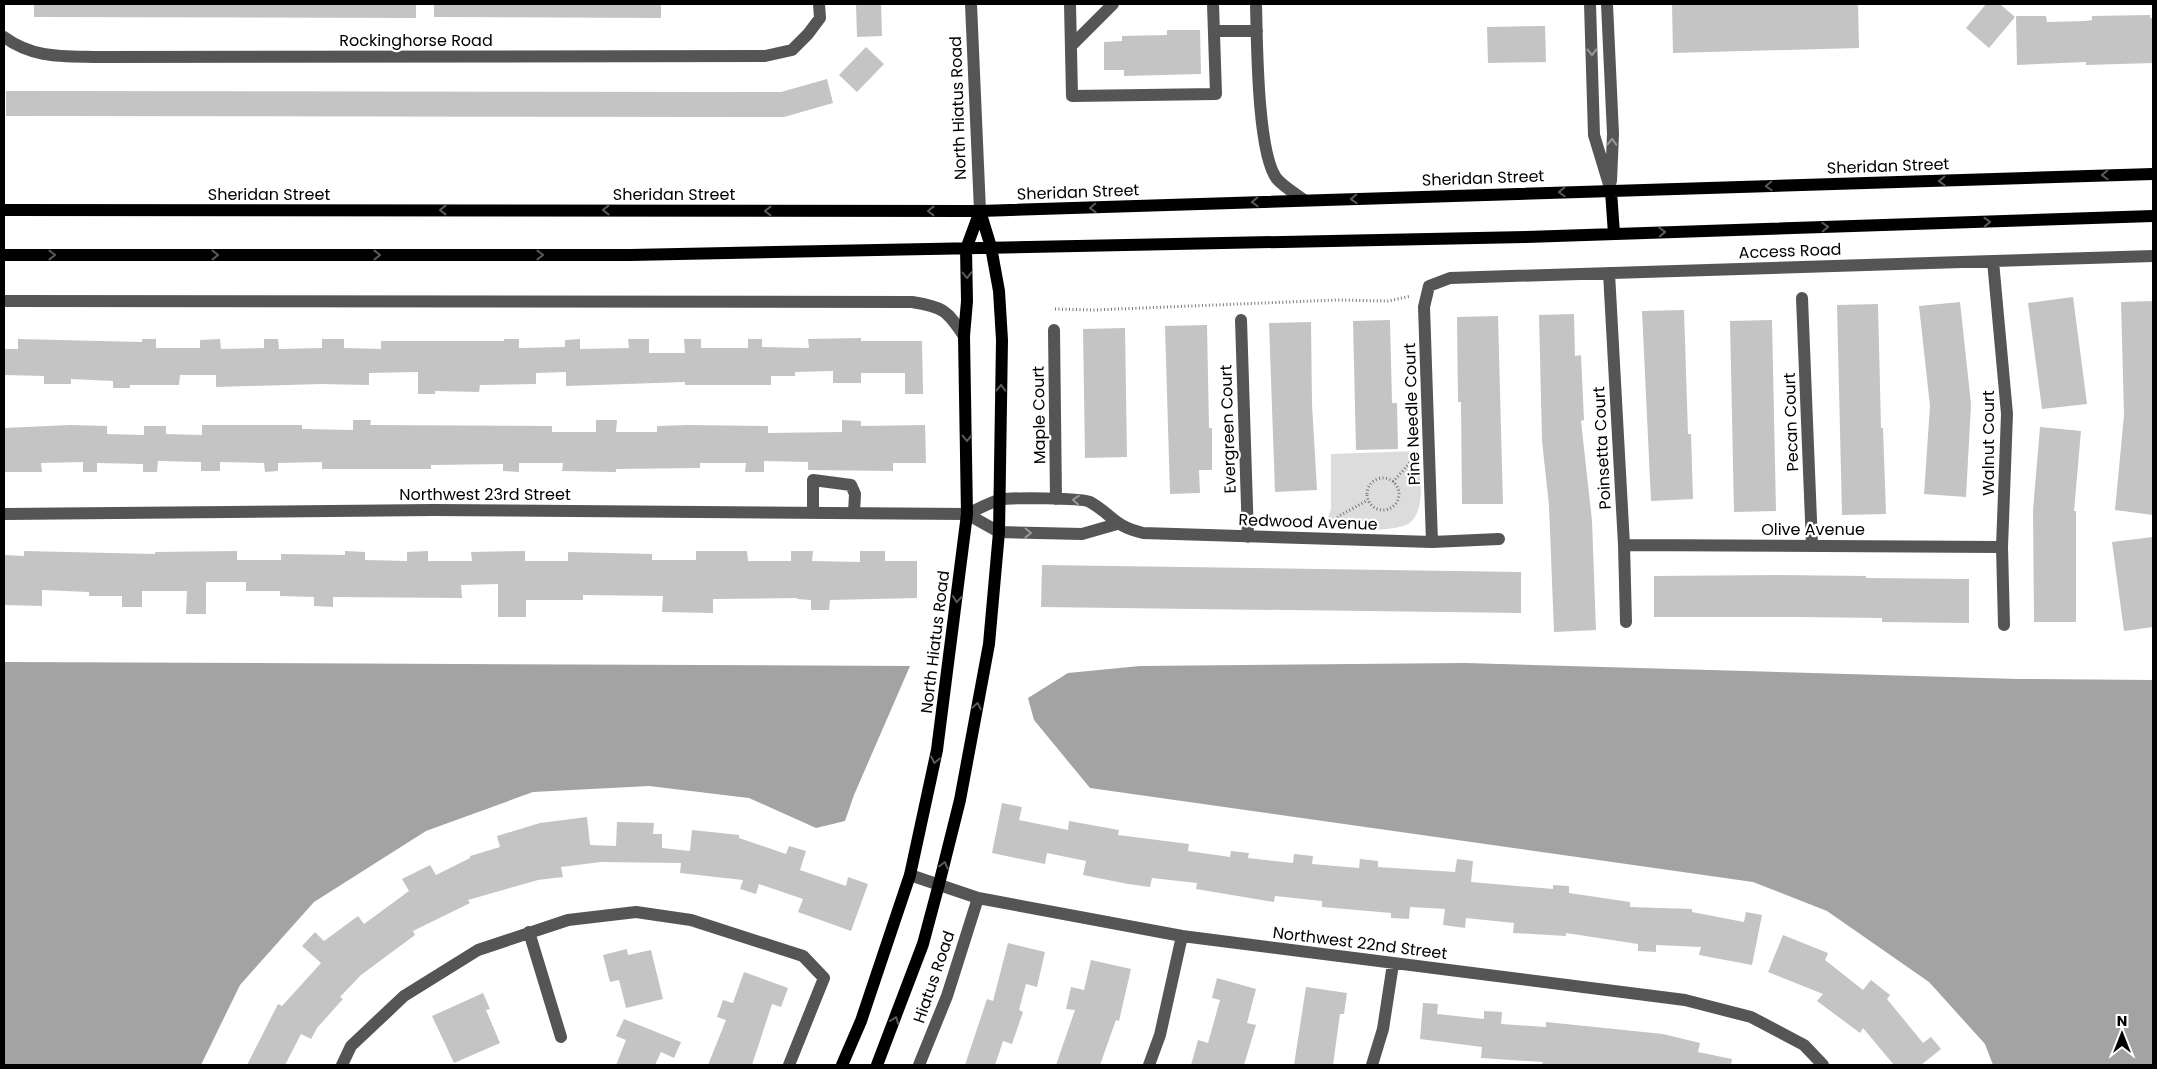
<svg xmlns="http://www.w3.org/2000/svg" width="2157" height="1069" font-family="Poppins,sans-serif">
<rect width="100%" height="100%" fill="#fff"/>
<path fill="#dcdcdc" d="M1418,451c1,18 6,42 0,59 -2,7 -7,14 -15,16 -22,7 -55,2 -78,1l6,-18v-55z"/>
<path fill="#a3a3a3" d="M4,662l906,4 -56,129 -9,26 -29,7 -67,-30 -100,-12 -116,6 -107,39 -112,71 -74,83 -39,80h-197z
M1465,663l553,16 135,1v385h-160l-8,-21 -56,-62 -102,-71 -74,-29 -663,-94 -56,-68 -6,-22 40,-25 72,-7z"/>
<path fill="#c4c4c4" d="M34,4h382v14l-382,-1z
M434,4h227v14l-227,-1z
M856,4h25l1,32 -25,1z
M1672,4h186l1,44 -186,5z
M1986,4h14l15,13 -26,31 -23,-20z
M2150,15v3h3v45l-67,2v-3l-69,3 -1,-49h30l1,6 38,-1 7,-1v-4z
M1545,26l1,36 -58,1 -1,-36z
M1167,30h33l1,44 -77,2v-6h-20v-28l18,-1v-5l45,-1z
M866,47l18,17 -27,28 -18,-17z
M827,79l6,24 -49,14 -778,-1v-25l775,1z
M2073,297l14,107 -45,5 -14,-106z
M2153,301v214l-38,-5 9,-95 -3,-113z
M1960,302l11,102 -5,93 -42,-3 6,-88 -11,-100z
M1878,304l3,124h2l3,86 -44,1 -5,-210z
M1684,310l4,124h3l2,65 -42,2 -9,-190z
M1574,314l1,42 6,-1 3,65 -3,1 11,100 4,109 -42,2 -5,-127 -7,-64 -3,-126z
M1498,316l5,188h-41l-1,-102h-3l-1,-85z
M1390,320l2,83h5l1,46 -42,1 -3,-129z
M1772,320l4,191 -42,1 -4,-191z
M1311,322l1,82 5,86 -42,2 -6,-169z
M1207,325l2,103h3v42h-13l1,23 -30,1 -5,-168z
M1125,328l2,129 -42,1 -2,-129z
M861,338v3h61l1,53h-18v-21h-44v10h-28v-12l-38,1v4h-24v9h-86v-3l-119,4v-14l-30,1v11l-56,1 -1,7 -44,-1v3h-17v-22l-49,1v12l-48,-1 -105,3v-12h-36l-1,10h-49v3h-17v-7l-42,-2v5h-27v-8l-40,-1v-26h14v-10l124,3v-3h14v9h44v-8l20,-1 1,10 43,-1v-9h14l1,10 43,-1v-9h22v9l37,1v-8h123v-2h15v9l46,-1v-7l15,-1v10l49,-1 -1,-9h21v14h36l-1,-14h17v9h47v-9h14v8l47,1 -1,-9z
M353,420h18l-1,5 182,1v6h44v-12h21l-1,12h41v-6l31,-1 80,1v7l74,-1v-12l19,1v5l64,-1 1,38h-33v8l-85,-1v-8l-44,-1v11h-19l1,-9h-46v5l-84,1v3l-54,-1 1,-8h-44v9l-16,-1v-7l-72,1v4h-109v-7l-44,1v8l-13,1 -1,-9 -44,-1v9h-19v-9l-43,-1 -1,11h-14v-8l-46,-1v9h-14v-10l-42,1 1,9h-38v-44l66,-3 37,1v8l37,1v-9h22v8l36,1v-10h100v4l51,1z
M2040,427l41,4 -7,80h2v111h-42l-1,-112z
M2153,537v90l-29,4 -12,-89z
M24,551l131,3v-2l82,-1v9h44v-6l64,1v-4l20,1v8l42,1v-9l21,-1v10h44l-1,-9 54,-1v10h43v-9l84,2v6h44v-9h51l1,10h43v-10h22l-1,10 48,1v-11h25v10h32v37l-87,2 -1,10h-18v-10l-14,-1v-1l-84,1v14l-51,-1 1,-16 -80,-1v5h-57v17h-28v-33l-37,1 1,13 -129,-1v10l-19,-1v-9l-34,-1v-5h-34v-9h-40v32h-20l1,-23h-45v16h-20v-11h-33v-4l-47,-2v16l-38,-1v-50l20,1z
M1042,565l479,7v41l-480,-6z
M1780,575l86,1v2l103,1v44l-87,-1v-4l-83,-1h-145v-41z
M1002,803l20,4 -3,13 49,10 1,-9 50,9 -1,5 71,9 -1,7 42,6 1,-6 18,2 -1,5 45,5 1,-9 19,2 -1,8 47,4 1,-9 18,2v6l77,5 2,-13 16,2 -2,21 82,7v-4l16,1v7l61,9v5l62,2v3l52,10 2,-10 16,3 -10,50 -53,-10 2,-8 -45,-2v7l-18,-1v-7l-72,-11v3l-53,-3 1,-10 -48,-5 -1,10 -22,-3 2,-16 -35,-2 -1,12 -18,-1v-5l-69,-6v-6l-47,-5 -1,6 -78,-13 1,-6 -45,-5 -2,9 -22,-3 -45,-9 3,-14 -39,-8 -2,11 -53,-11z
M587,817l3,28 26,1 1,-24 37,1 -1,11h9v14l28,3 2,-21 47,5v3l47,16 3,-8 17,5 -6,19 46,16 2,-9 20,7 -17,47 -53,-19 5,-13 -44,-15 -3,10 -16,-5 3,-9 -63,-7 1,-10 -80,-1 -40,5 2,10 -25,3 -70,20 2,3 -57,28 2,4 -54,40 -21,22 3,2 -26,29 -6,11 -10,-5 -16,31h-38l31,-61 4,2 39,-43 -19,-17 13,-14 9,9 34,-25 6,8 45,-33 -7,-12 28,-14 6,10 34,-17v-2l30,-9 -3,-11 43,-13z
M1783,935l45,18 -3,7 38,30 8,-10 19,15 -3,4 36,44 8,-6 10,12 -20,16h-27l-31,-37 -3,5 -43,-32 6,-7 -55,-22z
M1008,943l37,9 -8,35 -11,-3 -7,26 4,2 -11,32 -9,-3 -8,24h-30l22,-66 6,2z
M627,949l1,6 23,-5 12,49 -37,9 -7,-28 -9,2 -7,-27z
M1091,960l40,9 -12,52 -3,-1 -16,45h-44l19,-55 -9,-1 5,-22 13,3z
M744,972l44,16 -7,19 -9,-3 -20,61h-44l18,-45 -9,-3 6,-17 10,3z
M1217,978l39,11 -9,34 9,2 -12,40h-53l7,-25 10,3 12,-43 -8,-2z
M1306,987l41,6 -3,21h-4l-7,51h-39z
M483,993l7,16 -4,1 14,33 -46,20 -22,-47z
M1423,1003l15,1 -1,10 47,5v-8l18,1 -1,12 45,3v-5l117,12 37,9 -2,9 34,7 -1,6h-168l-21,-1 1,-2 -62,-4 1,-11 -62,-8z
M624,1019l57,23 -7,16 -13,-6 -6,13h-39l10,-25 -10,-4z"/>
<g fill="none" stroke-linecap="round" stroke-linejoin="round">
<path stroke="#777" stroke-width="3" stroke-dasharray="1 2.5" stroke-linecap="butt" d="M1055,309l39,1 242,-10 52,1 23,-5
M1367 494a16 16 0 1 1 32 0a16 16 0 1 1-32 0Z
M1393,482l21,-24
M1330,525l9,-9 29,-16"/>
<path stroke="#555" stroke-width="12" d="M971,4l9,207
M1070,4l2,92 144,-2 -3,-90
M1256,4c1,35 1,150 21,175 7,8 19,15 27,21
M1590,4l4,131 17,56
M1607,4l6,130 -2,47
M1214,31h43
M4,37c30,22 60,19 96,20l665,-1 27,-6 16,-16 12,-16 -1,-14
M1071,46l42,-42
M1993,261l14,153 -5,133 2,78
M1609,273l15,272 2,77
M1802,298l10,247
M4,301l908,1c31,5 35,8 52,34
M1241,320l7,217
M1054,330l2,169
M813,513v-33l38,5 4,9 -1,19
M4,514l429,-4 534,4c10,-4 21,-11 32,-14 10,-3 84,-2 91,2 23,13 23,24 53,31l289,9 67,-3
M967,514l32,18 83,2 35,-10
M1432,542l-8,-235 5,-21 21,-8 703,-22
M1624,545l378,2
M910,875l68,23 204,38 503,64 66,17 53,28 19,20
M529,932l32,105
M342,1065l9,-19 53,-50 74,-46 90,-30 68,-8 55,8 112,36 21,22 -35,87
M919,1065l28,-69 31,-98
M1149,1065l11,-30 22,-99
M1372,1065l11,-36 10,-65"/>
<path stroke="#000" stroke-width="12" d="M1611,191l3,43
M4,210l976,1 1173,-37
M4,255h626l896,-18 627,-21
M842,1065l19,-44 49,-146 27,-125 30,-236 -3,-178 3,-35 -1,-52 14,-38
M877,1065l46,-121 16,-60 21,-84 29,-156 10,-112 3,-192 -3,-49 -8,-44 -11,-36"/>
</g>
<defs><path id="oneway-chevron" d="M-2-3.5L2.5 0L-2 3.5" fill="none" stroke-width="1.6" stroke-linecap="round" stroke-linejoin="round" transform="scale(1.25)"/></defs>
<g stroke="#999">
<use href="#oneway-chevron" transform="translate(1592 52) rotate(89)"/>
<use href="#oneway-chevron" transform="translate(1612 142) rotate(-88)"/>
<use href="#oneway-chevron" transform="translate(1076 500) rotate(-176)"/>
<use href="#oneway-chevron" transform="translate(1028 533) rotate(1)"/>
</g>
<g stroke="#595959">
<use href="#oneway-chevron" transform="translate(2105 175) rotate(178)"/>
<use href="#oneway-chevron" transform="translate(1942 181) rotate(178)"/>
<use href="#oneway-chevron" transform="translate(1769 186) rotate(178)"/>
<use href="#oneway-chevron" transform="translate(1562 192) rotate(178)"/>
<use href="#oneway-chevron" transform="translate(1354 199) rotate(178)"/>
<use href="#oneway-chevron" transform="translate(1255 202) rotate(178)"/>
<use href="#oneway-chevron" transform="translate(1093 208) rotate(178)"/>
<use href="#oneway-chevron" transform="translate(443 210) rotate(180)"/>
<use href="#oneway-chevron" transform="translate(606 210) rotate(180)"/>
<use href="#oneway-chevron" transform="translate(768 211) rotate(-180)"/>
<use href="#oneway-chevron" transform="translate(931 211) rotate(-180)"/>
<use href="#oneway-chevron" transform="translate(1987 222) rotate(-2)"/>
<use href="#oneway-chevron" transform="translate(1825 227) rotate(-2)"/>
<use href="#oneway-chevron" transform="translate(1662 232) rotate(-2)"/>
<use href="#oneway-chevron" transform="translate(52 255)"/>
<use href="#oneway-chevron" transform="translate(215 255)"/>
<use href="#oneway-chevron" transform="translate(377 255)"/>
<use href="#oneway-chevron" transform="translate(540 255)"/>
<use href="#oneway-chevron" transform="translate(967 275) rotate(89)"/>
<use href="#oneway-chevron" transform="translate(1001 388) rotate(-89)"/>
<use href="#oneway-chevron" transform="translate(967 438) rotate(89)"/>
<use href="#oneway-chevron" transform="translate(957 599) rotate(96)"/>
<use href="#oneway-chevron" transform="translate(977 706) rotate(-80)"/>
<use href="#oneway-chevron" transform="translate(935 760) rotate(102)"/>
<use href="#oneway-chevron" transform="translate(944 865) rotate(-76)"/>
<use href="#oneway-chevron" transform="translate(895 1020) rotate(-70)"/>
</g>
<g text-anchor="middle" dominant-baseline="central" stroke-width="4.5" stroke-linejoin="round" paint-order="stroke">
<g font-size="16" fill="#000" stroke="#fff">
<text x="416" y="40">Rockinghorse Road</text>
<text transform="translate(958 108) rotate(-92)">North Hiatus Road</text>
<text transform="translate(1888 166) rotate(-2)">Sheridan Street</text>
<text transform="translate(1483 178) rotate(-2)">Sheridan Street</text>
<text transform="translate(1078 192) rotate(-2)">Sheridan Street</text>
<text x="269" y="194">Sheridan Street</text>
<text x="674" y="194">Sheridan Street</text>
<text transform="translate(1790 251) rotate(-2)">Access Road</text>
<text transform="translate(1412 414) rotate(-92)">Pine Needle Court</text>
<text transform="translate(1039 415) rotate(-91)">Maple Court</text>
<text transform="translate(1791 422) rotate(-92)">Pecan Court</text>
<text transform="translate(1228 429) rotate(-92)">Evergreen Court</text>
<text transform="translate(1988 443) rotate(-90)">Walnut Court</text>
<text transform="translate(1602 448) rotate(-93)">Poinsetta Court</text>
<text x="485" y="494">Northwest 23rd Street</text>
<text transform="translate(1308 522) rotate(2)">Redwood Avenue</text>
<text x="1813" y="529">Olive Avenue</text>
<text transform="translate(935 642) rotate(-83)">North Hiatus Road</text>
<text transform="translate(1360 943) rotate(7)">Northwest 22nd Street</text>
<text transform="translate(934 977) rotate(-71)">Hiatus Road</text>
</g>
</g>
<rect width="2157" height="1069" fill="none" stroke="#000000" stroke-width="10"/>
<g transform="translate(2122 1034)" stroke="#ffffff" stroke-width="4" paint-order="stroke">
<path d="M0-4L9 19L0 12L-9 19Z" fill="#000000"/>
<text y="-8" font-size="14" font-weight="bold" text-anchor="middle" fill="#000000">N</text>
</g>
</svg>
